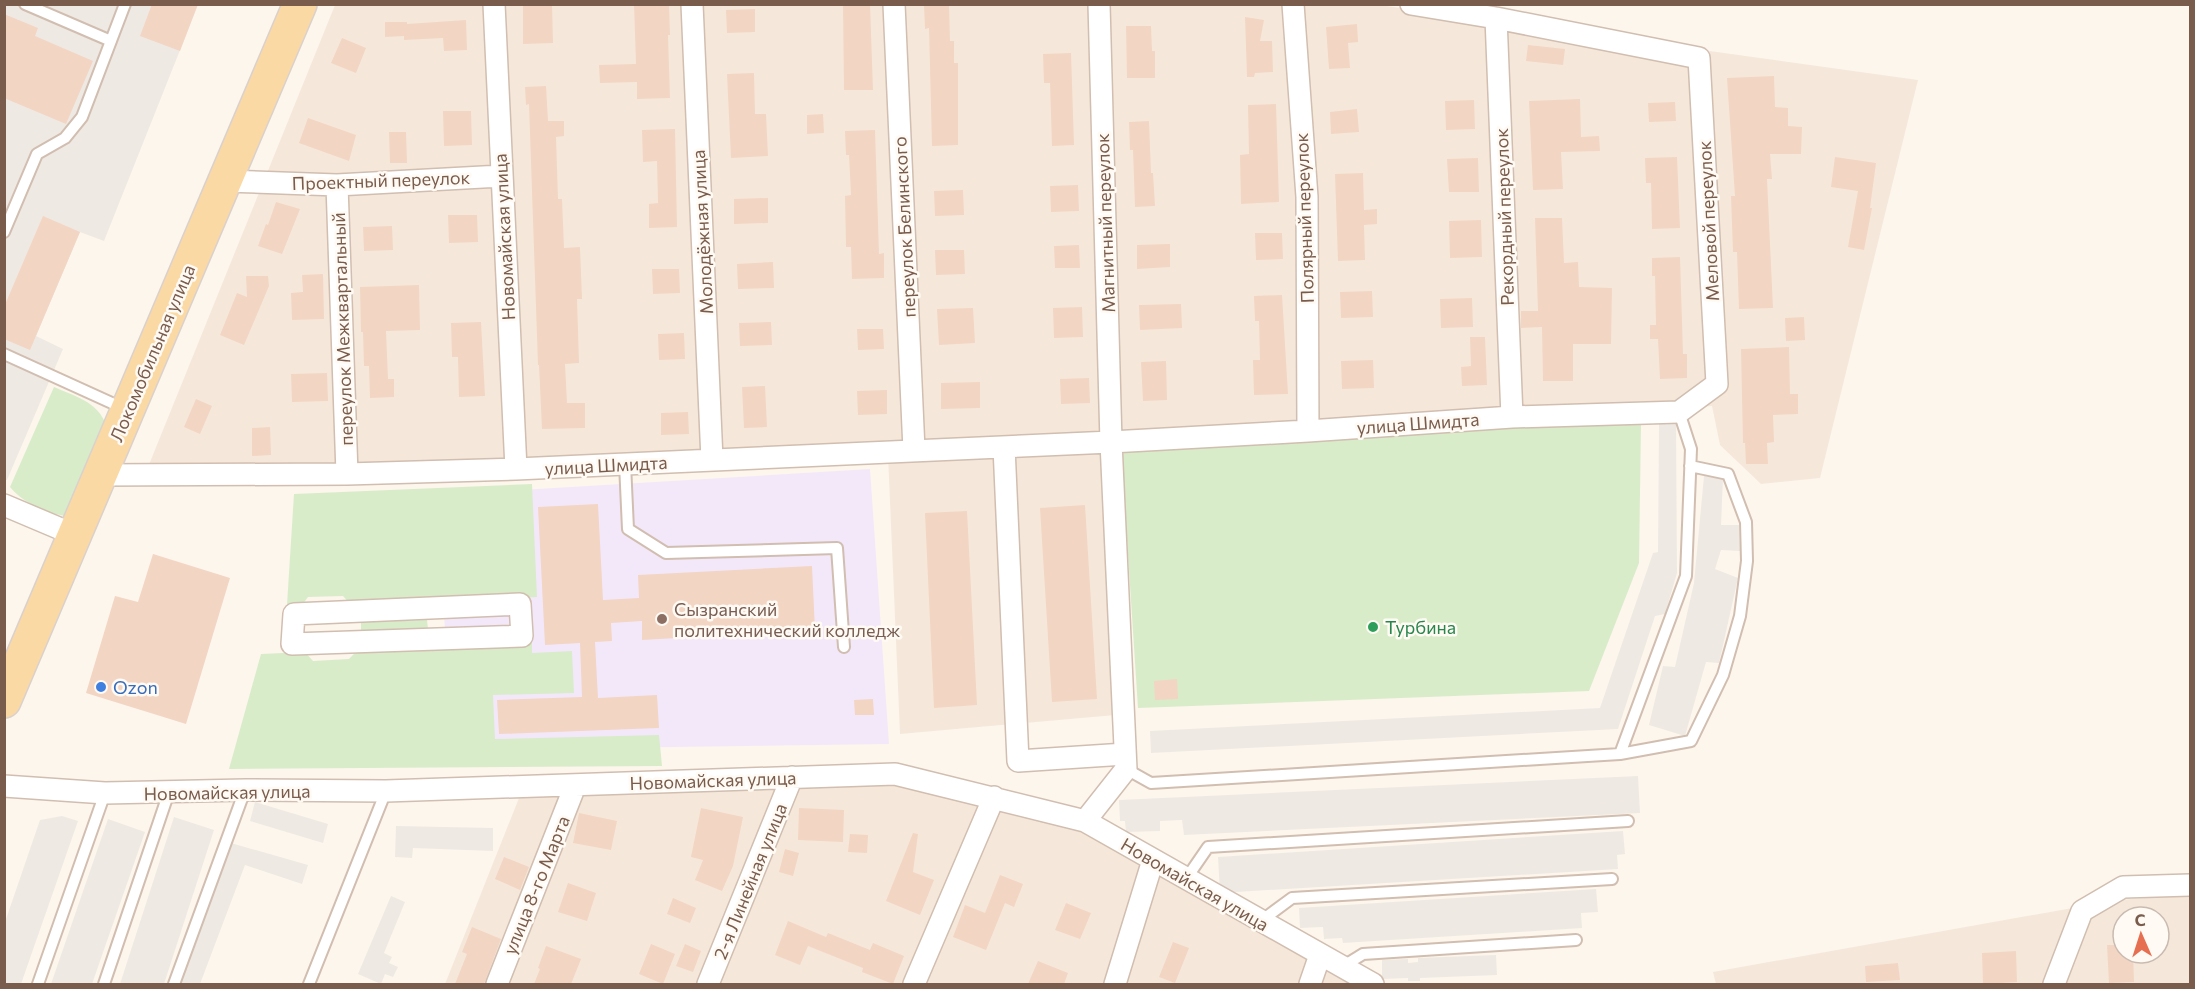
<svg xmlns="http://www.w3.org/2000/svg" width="2195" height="989" font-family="Commissioner,sans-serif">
<rect width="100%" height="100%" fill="#fdf6ec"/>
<path fill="#f5e8da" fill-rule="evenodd" d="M1372,4l546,76 -98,398 -59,6 -41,-39 -8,-39 -596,36 11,272 -227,20 -12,-279 -742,17 189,-467z
M896,781l183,48 279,155h-913l74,-186z
M2190,895v89h-474l-3,-12 404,-72zM2123,917h36v36h-36z"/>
<path fill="#efe9e4" d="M4,5h194l-94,236 -24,-9 -44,104 27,13 -56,131h-3z
M1676,423l1,150 -12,41 -10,2 -37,113 -467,24 -1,-22 450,-23 53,-155 5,-1 1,-128z
M1704,476l19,2 -2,47h18l1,26 -19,-1 -6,19 23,9 -19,85 -13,-1 -21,74 -36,-11 14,-59 12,1 19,-84z
M1638,776l2,37 -456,22 -2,-15 -22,1v10l-34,1 -1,-11h-5l-1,-21z
M255,802l73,22 -5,19 -73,-22z
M62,816l16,5 -57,163h-16v-62l35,-102z
M174,817l40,13 -50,154h-44z
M108,819l37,13 -53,152h-41z
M396,826l97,2v23l-80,-3 -1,10 -17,-1z
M1623,831l2,23 -8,1 1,14 -398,24 -2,-36z
M231,843l77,22 -6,19 -57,-19 -45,119h-19l8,-29z
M1596,889l2,23 -17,1 1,15 -239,15 -1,-5 -18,1 -1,-12 -23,1 -1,-20z
M391,896l14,6 -21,51 8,4 -3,6 9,4 -5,10 -8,-3 -4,10 -23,-10z
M1496,955l1,20 -77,3v3h-12v-3l-26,1v-19l26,-1v4l10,-1v-4z"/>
<path fill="#f3e8fa" d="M870,469l19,275 -438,6 -13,-255z"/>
<path fill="#d8ecc9" d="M54,387c25,11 48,16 54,45l-35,85c-22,-2 -48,-12 -63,-30z
M1641,422l-2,141 -50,128 -451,17 -17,-261z
M532,484l5,113 -186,8 -8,-9 -35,1 -6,8h-15l7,-111z
M427,620l1,9 -67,2v-9z
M532,642v11l40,-2 2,42 -81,2 2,44 164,-4 3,31 -433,3 32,-115 44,-2 8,9 36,-2 8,-8z"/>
<path fill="#f3d5c3" d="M152,4h46l-18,47 -40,-15z
M523,4h29l1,39 -30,1z
M634,4h35l1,31h-2l2,63 -33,1v-17l-37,1 -1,-18 37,-1z
M843,4h27l3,86h-29z
M924,4h25l1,37h4v22h4v82l-26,1 -3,-118 -4,1z
M755,9v23l-28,1 -1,-23z
M4,14l34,14 -3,8 58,25 -27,63 -62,-26z
M1245,17l19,3 -4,21h12l1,31 -18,1 -1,4h-7z
M466,20l1,30 -23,1 -1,-13 -39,2v-4l-19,1v-15h22v2z
M1357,24l1,18 -10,1 2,25 -21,1 -3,-42z
M1126,26h25l1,25h3v27h-28z
M342,38l24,10 -10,25 -25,-10z
M1528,45l37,4 -2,16 -37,-4z
M1071,53l3,92 -22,1 -2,-63h-6l-1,-29z
M754,73l1,41h11l2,42 -37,2 -4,-84z
M1774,76l1,31 13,1v18l14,1 -1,27h-31l2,25h-5l6,129 -34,1 -2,-57h-4l-2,-56h4l-8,-118z
M546,86l2,35h16v15l-8,1 2,62h4l2,49 16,-1 2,52h-5l2,64 -14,1 2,39h18v25l-43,1 -3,-64h-1l-9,-261 -3,1 -1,-18z
M1580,99l1,38 18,-1 1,15 -39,1 2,37 -30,1 -4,-89z
M1474,100l1,29 -29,1 -1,-29z
M1675,102l1,19 -27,1 -1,-19z
M1276,104l3,98 -38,2 -1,-49 9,-1 -1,-49z
M1357,109l2,23 -28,2 -1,-22z
M443,111h28l1,34 -28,1z
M823,114l1,19 -17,1v-19z
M308,118l48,17 -7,26 -50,-18z
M1149,121l2,52h2l2,33 -20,1 -2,-57h-3l-1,-28z
M675,129l2,98 -28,1v-24l9,-1 -1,-42 -14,1 -1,-32z
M875,130l4,124 5,-1v25l-32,1 -1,-32h-5l-1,-51 6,-1 -2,-40h-3l-1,-24z
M389,132h17l1,31h-17z
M1677,157l3,71 -28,1 -1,-46h-5l-1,-25z
M1835,157l41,6 -6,45h2l-8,42 -16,-3 10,-56 -27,-4z
M1478,158l1,34h-30l-2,-33z
M1363,173l1,37 13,-1v15l-13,1 1,35 -27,1 -3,-87z
M1078,185l1,26 -28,1 -1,-26z
M963,190l1,25 -29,1 -1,-25z
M768,198v25l-34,1v-25z
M276,202l24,7 -18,45 -24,-8 8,-22 2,1z
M448,215h29l1,27 -29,1z
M43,216l37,16 -50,118 -26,-11v-32z
M1535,218h27l2,45 14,-1 1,25 33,1 -1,56h-38v37h-30l-1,-54 -21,1v-17h17z
M1481,220l1,37 -32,1 -1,-37z
M392,226l1,24 -29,1 -1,-24z
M1255,233h27l1,26 -27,1z
M1170,244v23l-33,2v-24z
M1079,245l1,23h-25l-1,-22z
M935,250h29l1,24 -29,1z
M1680,257l3,97h4v24l-27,1 -2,-40h-8v-14h6l-1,-49h-3v-18z
M773,262l1,26 -36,1 -1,-25z
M652,269h27l1,24 -27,1z
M323,274l1,45 -32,1 -1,-27 12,-1 -1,-17z
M246,276h22l1,10 -25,59 -24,-10 17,-42 10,4z
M419,285l1,45 -34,1 2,48h6v18l-24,1 -1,-32h-5l-1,-34h-2l-1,-45z
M1372,291l1,26 -32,1 -1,-26z
M1282,295l6,99 -34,1 -1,-35h7l-1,-39h-4l-1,-25z
M1472,298l1,29 -32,1 -1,-29z
M1181,304l1,24 -42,2 -1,-25z
M1082,307l1,30 -29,1 -1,-30z
M973,308l2,35 -36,2 -2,-36z
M1804,317l1,23 -19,1 -1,-23z
M481,322l4,74 -26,1 -1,-40h-6l-1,-34z
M771,322l1,23 -32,1 -1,-23z
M857,329h26l1,20 -26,1z
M684,333l1,26 -26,1 -1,-26z
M1470,337h15l2,48 -25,1 -1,-19 10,-1z
M1789,347l1,47h8v20l-25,1 1,27 -7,1 1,21h-22l-1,-21h-2l-2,-94z
M1373,360l1,28 -32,1 -1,-28z
M1166,361l1,39 -24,1 -2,-39z
M327,373l1,28 -36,1 -1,-28z
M1089,378l1,25 -29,1 -1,-25z
M980,382v26l-39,1v-26z
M765,386l2,41 -23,1 -2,-41z
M887,390v24l-29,1 -1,-24z
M196,399l16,7 -12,28 -16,-7z
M688,412l1,22 -28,1v-22z
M270,427l1,28 -19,1v-28z
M598,504l5,96 36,-2 -1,-23 174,-9 3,64 -173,10v-19l-31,2 1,18 -17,1 3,56 59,-3 2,33 -160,6 -2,-34 85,-3 -2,-54 -35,2 -7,-138z
M1085,505l12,194 -45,3 -12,-194z
M967,511l10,194 -43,3 -9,-195z
M153,554l77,24 -44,146 -100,-31 29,-97 23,6z
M1177,679l1,20 -23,1 -1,-19z
M873,699l1,16h-19l-1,-15z
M701,808l42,9 -10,49 -11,25 -27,-11 8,-20 -12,-3z
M799,808l45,2 -1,32 -45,-2z
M579,813l38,8 -6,29 -38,-7z
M913,833l5,1 -5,38 21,8 -14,35 -34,-14z
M850,834l18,1 -1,18 -19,-1z
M785,849l14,4 -6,23 -14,-4z
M504,857l25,10 -9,23 -25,-11z
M1000,875l23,9 -9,23 -9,-4 -19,47 -33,-13 12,-32 20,8z
M568,883l28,10 -9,28 -29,-9z
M673,898l23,10 -6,15 -23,-9z
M1066,903l25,10 -11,26 -25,-9z
M788,921l38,16 2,-4 42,17 3,-7 31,13 -11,28 -31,-12 1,-4 -55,-22 -8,19 -25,-10z
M472,927l29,12 -17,45h-29l12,-30 -5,-2z
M1173,942l16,6 -14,35 -16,-6z
M651,944l24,10 -12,30 -24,-10z
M685,944l16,7 -8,21 -17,-6z
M2107,945h16v8h10l1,29 -25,1z
M546,946l35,13 -10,25h-37l6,-15 -2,-1z
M2016,951l1,31 -34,2 -1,-31z
M1038,961l30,12 -4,11h-36z
M1898,963l2,17 -34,2 -1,-16z"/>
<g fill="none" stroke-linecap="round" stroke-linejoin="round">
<defs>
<path id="lane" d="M25,4l86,37
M4,232l33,-78 28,-16 17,-21 43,-113
M4,354l121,55
M625,464l3,65 38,24 171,-5 7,99
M1620,754l71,-13 32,-66 17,-59 7,-55 -1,-39 -18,-48 -38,-8
M1126,769l25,14 469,-29 66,-178 5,-127 -12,-37
M1186,879l22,-32 420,-26
M1261,921l31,-23 320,-19
M1342,967l21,-13 213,-14
M38,984l67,-191
M104,984l65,-192
M174,984l71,-194
M309,984l77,-193"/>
<path id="street" d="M494,4l22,465
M692,4l20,456
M894,4l20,446
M1293,4l14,193 1,234
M1496,18l16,399
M225,181l112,4 164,-9
M337,185l10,289
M1004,447l14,314 107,-7
M100,475l247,-1 169,-5 595,-27 197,-11 204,-14 167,-5 38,-28 -18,-326 -203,-40 -85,-14
M4,505l71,30
M520,604l2,32 -230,8 2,-30z
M4,786l101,7 140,-3 141,1 509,-17 190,47 288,163
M1085,821l41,-52 -15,-327 -12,-438
M497,984l78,-198
M708,984l84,-207
M914,984l80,-187
M1115,984l38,-124
M1310,984l10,-29
M2054,984l28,-73 41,-24 67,-2"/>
<path id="primary" d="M4,701l296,-697"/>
</defs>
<use href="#lane" stroke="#d1beb0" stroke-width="14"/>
<use href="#street" stroke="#d1beb0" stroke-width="24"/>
<use href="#primary" stroke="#dad1cd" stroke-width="36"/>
<use href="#lane" stroke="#fff" stroke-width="10"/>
<use href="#street" stroke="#fff" stroke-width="21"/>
<use href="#primary" stroke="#fbd9a5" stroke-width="33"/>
</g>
<circle fill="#8d6e63" stroke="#fffaf3" stroke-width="2" cx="662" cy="619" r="6"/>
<circle fill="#2e9e5b" stroke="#fffaf3" stroke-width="2" cx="1373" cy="627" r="6"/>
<circle fill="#3f7fe0" stroke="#fffaf3" stroke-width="2" cx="101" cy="687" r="6"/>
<g text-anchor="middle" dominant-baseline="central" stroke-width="5" stroke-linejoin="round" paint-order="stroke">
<g font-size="18" fill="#7a5c4d" stroke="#fffaf3">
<text transform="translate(381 180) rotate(-2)">Проектный переулок</text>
<text transform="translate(1504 217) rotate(-92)">Рекордный переулок</text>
<text transform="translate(1304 218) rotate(-92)">Полярный переулок</text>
<text transform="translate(1708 221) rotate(-93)">Меловой переулок</text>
<text transform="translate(1105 223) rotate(-92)">Магнитный переулок</text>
<text transform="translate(904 227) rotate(-93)">переулок Белинского</text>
<text transform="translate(702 232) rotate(-93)">Молодёжная улица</text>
<text transform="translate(504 237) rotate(-93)">Новомайская улица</text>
<text transform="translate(342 329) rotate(-92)">переулок Межквартальный</text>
<text transform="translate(152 353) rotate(-67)">Локомобильная улица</text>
<text transform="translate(1418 423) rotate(-4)">улица Шмидта</text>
<text transform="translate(606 465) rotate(-3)">улица Шмидта</text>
<text transform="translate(713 780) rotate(-2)">Новомайская улица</text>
<text transform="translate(227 792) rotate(-1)">Новомайская улица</text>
<text transform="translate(750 881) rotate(-68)">2-я Линейная улица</text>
<text transform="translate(1195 884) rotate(30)">Новомайская улица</text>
<text transform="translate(536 885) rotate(-68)">улица 8-го Марта</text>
</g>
<g font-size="18" fill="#785e54" stroke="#fffaf3" text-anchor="start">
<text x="674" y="609">Сызранский<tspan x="674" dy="21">политехнический колледж</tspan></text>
</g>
<g font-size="18" fill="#27864d" stroke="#fffaf3" text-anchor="start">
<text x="1385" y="627">Турбина</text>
</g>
<g font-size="18" fill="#366cbe" stroke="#fffaf3" text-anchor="start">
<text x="113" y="687">Ozon</text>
</g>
</g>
<rect width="2195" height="989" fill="none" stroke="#7a5c4d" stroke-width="12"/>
<g transform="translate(2141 935) rotate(357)"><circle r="28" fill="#fffaf3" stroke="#cabbb1" stroke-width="1.5"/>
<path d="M0-4.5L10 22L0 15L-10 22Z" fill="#e76f51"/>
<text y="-9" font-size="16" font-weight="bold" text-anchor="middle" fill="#7a5c4d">С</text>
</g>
</svg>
